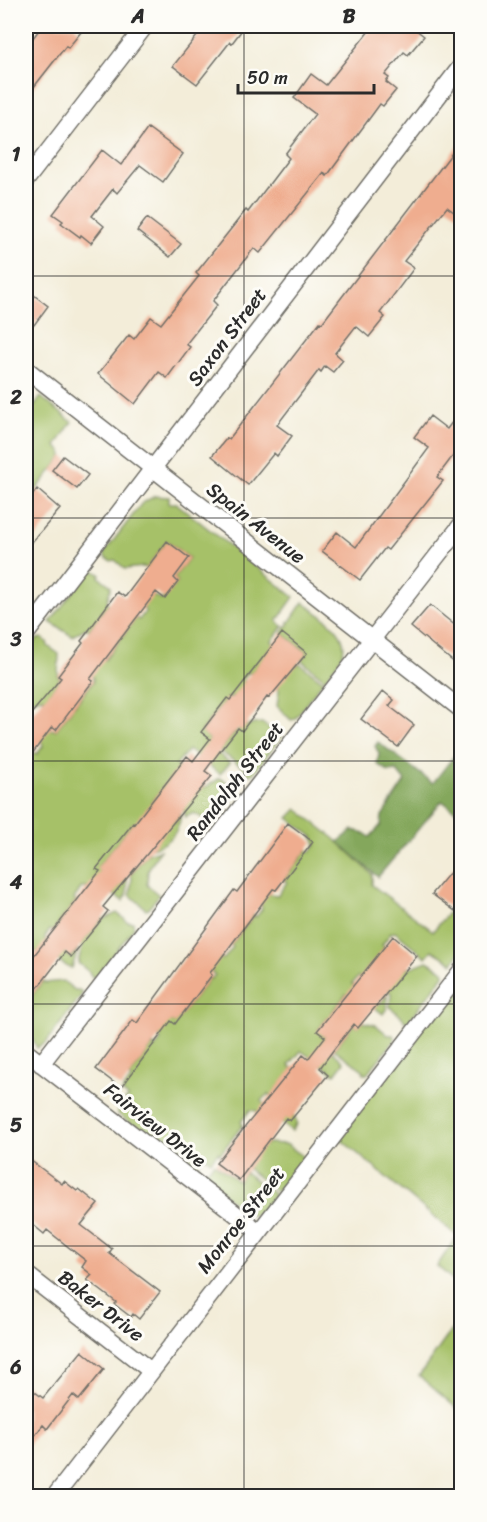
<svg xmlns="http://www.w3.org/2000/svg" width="487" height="1522" font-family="Sriracha,sans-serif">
<rect width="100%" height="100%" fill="#fdfcf7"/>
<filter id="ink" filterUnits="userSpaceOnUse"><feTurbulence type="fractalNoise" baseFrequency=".0167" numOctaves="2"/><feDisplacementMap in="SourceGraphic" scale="12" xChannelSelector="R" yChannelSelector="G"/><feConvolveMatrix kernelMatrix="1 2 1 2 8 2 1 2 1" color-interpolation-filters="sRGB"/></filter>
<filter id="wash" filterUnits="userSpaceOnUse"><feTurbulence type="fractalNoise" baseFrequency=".008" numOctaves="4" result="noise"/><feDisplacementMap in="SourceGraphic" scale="24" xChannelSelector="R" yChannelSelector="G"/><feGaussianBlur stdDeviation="1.35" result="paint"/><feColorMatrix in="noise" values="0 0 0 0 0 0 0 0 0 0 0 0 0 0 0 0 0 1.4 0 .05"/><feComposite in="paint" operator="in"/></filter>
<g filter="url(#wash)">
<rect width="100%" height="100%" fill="#f3edd9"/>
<path fill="#a6c168" stroke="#68764a" stroke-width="1.5" d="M41,397l31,25 -16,24 6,6 1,4 -37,47 1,16h-1v-103z
M155,496l14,1v6h7l118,94 -17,24 6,5 -11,15 2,3 -23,30 -3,-2 -5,8 2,3 -8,17 -5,-4 -3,3 -2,-1 -26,33 9,8 -3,5 23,19 -10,11 -32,-24 -12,15 3,2 -28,36 23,19 7,-8c-2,19 -11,30 -30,34l5,-7 -23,-18 -36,45 22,19 8,-9v17l-4,6 -21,-14h-20l-8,12 2,2 -23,30 -3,-1 -5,7v4l2,-1 24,18 7,-9 -6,19c-9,-1 -14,-9 -22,-14 -5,-3 -18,-2 -24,-4v-188l7,-10 4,2 6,-8 -5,-18 18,2 37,-48v-5l-5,-3v-12l17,-2 31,-42 3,2 6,-8 -5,-19 17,4 5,3 16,-18 -4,-4 15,-20 -22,-17 -20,27 -3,-1 -19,2 -10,-9 -4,1 -6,-4 -1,-4 38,-50z
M90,570h3l7,4 -1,3 12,9 -4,16 1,2 -19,26 -3,-2 -14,8 -22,-14z
M303,602c15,12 49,30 39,53 -4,9 -11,16 -17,24l-24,-19 6,-8 -25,-19z
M42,638l5,4 1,4 11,8 -1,22 2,3 -15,20 -4,-2 -15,5v-48l11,-15z
M292,663l4,3 3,-3 24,18 -28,38 -4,1 -14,-14 2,-16 -2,-2z
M262,723l19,14 -28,37 -4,1 -4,-6 -25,-18c15,-19 17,-26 42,-28z
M220,778l16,10 2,4 -29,38 -1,-9 -14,-8 -9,4v-5l-2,-1 14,-25 5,3 2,-3 2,1z
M297,809l37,29 38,36v11l61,46 17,-20 11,9v31l-8,12 -21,-13 -6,7 -31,-25 -4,1 -9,12 3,2 -25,31 -2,-1 -6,7 28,20 7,-9v13l-4,6 -21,-16 -16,-4 -28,36 7,7 -3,5 22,20 -9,12 -34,-23 -12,14 4,4 -22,27 -3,-2 -6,7 2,4 30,11 3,8 -5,7 -28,-21 -2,2 -12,-2 -9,12 2,3 -23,29 -2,-2 -7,9 -7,-5 -11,15 -75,-57v-4l10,-13 -6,-5 9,-13 -2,-2 24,-32 2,3 6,-8 -6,-18 12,-2 8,3 35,-45 1,1 4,-4 -10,-7 -1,-11 20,2 9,-12 -2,-2 23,-30 2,2 6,-8 -2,-16 18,2 9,-13 -3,-2 23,-30 3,2 6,-7 -3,-8 -25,-19z
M160,850l-12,20 -1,15 12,10 -10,13 -3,1 -16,-14 2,-18 -2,-2 17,-21z
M117,913l11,9h5l1,6 -38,49h-4l-3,-5 -11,-9 4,-16 -1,-3 20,-24z
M427,961l17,10v4l-36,47 -4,-1 -1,-3 -13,-11 1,-14 -3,-2 15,-25 4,3z
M461,970v317l-24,-21 20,-30 -123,-102z
M43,981l2,2 18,-2 12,9h4l4,3 -37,50 -9,5 -4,-8 -7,-1v-36z
M362,1022l14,3 12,10h5l2,5 -28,34h-3l-1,-4 -29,-21 20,-25 4,3z
M267,1143l19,1 18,13 -27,35 -29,-23 1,-2 -2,-2 15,-21 3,2z
M214,1163l24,18 7,-9 30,23 -15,18 -8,3 -52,-39z
M461,1317v95l-42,-36z"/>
<path fill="#84a75c" stroke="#586944" stroke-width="1.5" d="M378,742l55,41 28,-36 -1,17 2,52 -20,-15 -64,76 -40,-35 15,-12 11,3 6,4 11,-12 1,-9 23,-35 -8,-10 -8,1 -12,-8 2,-10 -4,-8z"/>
<g id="blocks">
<path fill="#efad8f" d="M42,26h32l7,6 -13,16 -2,-2 -40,51v-50z
M205,26h40l-13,17 -2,-1 -33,42 -24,-18z
M373,26h38l13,10 -16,19 -4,-3 -19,23 4,3 -3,4 10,8 -13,16 -3,-2 -53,72 -3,-3 -64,80 -6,-5 -41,53 4,4 -31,39 4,3 -23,31 -8,-6 -24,32 -37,-30 31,-39 5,4 17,-22 10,7 38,-48 -3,-3 50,-63 2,2 41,-54 -4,-4 30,-40 -21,-16 17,-24 15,11z
M148,128l35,26 -20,28 -23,-17 -23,28 -4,-4 -21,27 12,10 -13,17 -10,-8 -1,2 -19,-14 2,-2 -10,-7 49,-64 19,15z
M462,140v78l-15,-11 -43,54 10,7 -34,45 5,4 -16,20 -13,-11 -21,27 8,7 -10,12 -8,-6 -4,6 -2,-2 -42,55 15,11 -15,20 -3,-3 -26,32 -36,-29 15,-18 2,1 91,-117 2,1z
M147,218l34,26 -11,13 -33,-26z
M26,289l22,17 -14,19 -8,-7z
M462,409v35l-25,33 6,4 -55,69 -3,-2 -25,32 -38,-29 15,-19 19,15 73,-99 -15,-11 16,-21 17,13z
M63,456l25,19 -11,14 -25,-19z
M37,489l23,20 -34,40v-45z
M167,541l22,17 -15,20 4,4 -13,17 -9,-7 -66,87 3,2 -37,49 -4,-3 -26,35v-42l35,-42 -3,-2 25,-33 -2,-2 36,-49 8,5z
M430,605l32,26v38l-51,-42z
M282,633l25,20 -38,45 -2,-1 -25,34 -4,-3 -18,23 -15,20 7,5 -109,131 5,4 -10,13 -27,33 -6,-5 -39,51v-50l6,5 68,-87 -4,-2 37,-46 1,1 53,-68 6,5 17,-22 -9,-7 26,-34 3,2z
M383,691l11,9 -5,6 25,19 -16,22 -37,-28z
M288,823l25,19 -37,48 -3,-1 -63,84 2,2 -37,49 -4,-3 -50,67 -25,-19 37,-49 4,3 97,-133 3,2z
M462,858v44l-7,9 -23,-17z
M393,936l24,20 -59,72 -4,-4 -20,25 -14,19 8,7 -38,46 -4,-3 -47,62 -23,-17 87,-108 5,4 17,-22 -8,-6z
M26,1157l36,27 2,-3 13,10 2,-2 19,15 -17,21 31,24 -3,4 51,39 -21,27 -6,-5 -2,3 -17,-13 2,-2 -29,-22 5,-5 -10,-8 4,-6 -39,-31 -3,4 -18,-15z
M82,1351l22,18 -25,31 -6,-5 -26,34 -4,-4 -17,22v-62l17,13z"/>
</g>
</g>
<g filter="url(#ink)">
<use href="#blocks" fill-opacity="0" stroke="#716f68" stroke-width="1.5"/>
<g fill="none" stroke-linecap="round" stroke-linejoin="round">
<defs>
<path id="minor" d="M26,180l119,-154
M26,369l436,341
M26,634l436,-569
M26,1052l233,180
M41,1064l421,-540
M26,1274l125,97
M55,1496l407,-526"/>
</defs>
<use href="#minor" stroke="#716f68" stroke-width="19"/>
<use href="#minor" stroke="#fff" stroke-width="16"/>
</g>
</g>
<path fill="none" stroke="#2b2b2b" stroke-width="1.5" stroke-opacity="0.55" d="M244,26v1470M26,276h436M26,518h436M26,761h436M26,1004h436M26,1246h436"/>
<g text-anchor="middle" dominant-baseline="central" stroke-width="6" stroke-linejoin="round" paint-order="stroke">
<g font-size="20" fill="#2b2b2b" stroke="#fdfcf7">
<text transform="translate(227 337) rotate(-53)">Saxon Street</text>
<text transform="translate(256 523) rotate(38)">Spain Avenue</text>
<text transform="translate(235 781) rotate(-52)">Randolph Street</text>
<text transform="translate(155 1125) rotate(38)">Fairview Drive</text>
<text transform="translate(241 1220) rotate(-52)">Monroe Street</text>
<text transform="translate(101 1306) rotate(38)">Baker Drive</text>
</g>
</g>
<rect width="487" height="1522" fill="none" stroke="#fdfcf7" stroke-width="66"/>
<path d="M238 84v9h136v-9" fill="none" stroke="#2b2b2b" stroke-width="3"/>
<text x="247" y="84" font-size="18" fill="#2b2b2b" stroke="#fdfcf7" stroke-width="4.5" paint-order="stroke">50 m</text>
<rect x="33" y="33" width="421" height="1456" fill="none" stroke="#2b2b2b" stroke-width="2"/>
<g font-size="20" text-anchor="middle" font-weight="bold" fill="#2b2b2b">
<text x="138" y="23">A</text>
<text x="349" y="23">B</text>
<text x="16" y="161">1</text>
<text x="16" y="404">2</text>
<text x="16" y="646">3</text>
<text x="16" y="889">4</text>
<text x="16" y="1132">5</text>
<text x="16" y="1374">6</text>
</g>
</svg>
